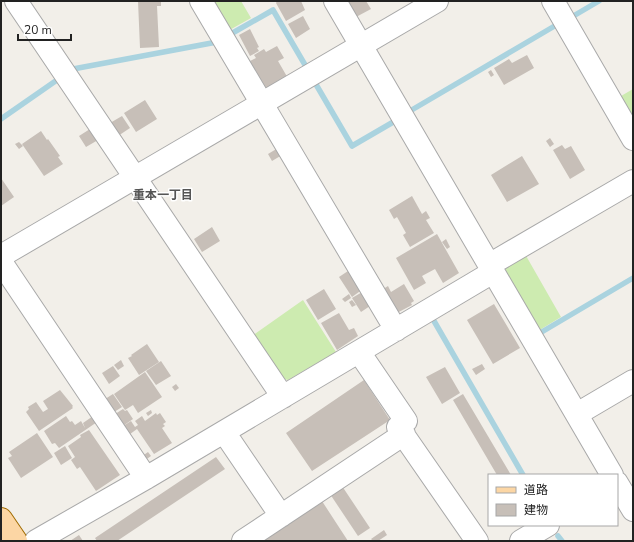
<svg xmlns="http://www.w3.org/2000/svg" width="634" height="542" font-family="'Nunito Sans','Noto Sans JP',sans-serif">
<rect width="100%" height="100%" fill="#f2efe9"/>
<path fill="#cdebb0" d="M208,1h33l10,17 -25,14z
M633,89v40l-17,-30z
M525,254l36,63 -23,14 -33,-56 1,-10z
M303,300l33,52 -48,28 -8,-2 -28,-42z"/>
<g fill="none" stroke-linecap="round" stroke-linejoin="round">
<path stroke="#aad3df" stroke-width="5.5" d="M570,18l29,-17
M229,35l44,-25 35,60
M73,69l144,-27
M314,81l38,65 43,-25
M410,111l148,-87
M1,119l56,-39
M434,321l89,154
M540,333l93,-55
M558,536l4,5"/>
</g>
<path fill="#c7bfb8" d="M138,1h23v5h-4l2,41 -19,1z
M277,1h24l4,9 -19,11 -10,-18z
M347,1h19l5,8 -15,8z
M303,16l7,13 -14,9 -8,-14z
M250,29l9,18 -2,1 2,3 -9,5 -11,-21z
M277,46l7,12 -6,3 11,19 -21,12 -18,-31 6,-3 -2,-3 10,-6 2,3z
M527,55l7,13 -30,17 -10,-17 15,-9 3,4z
M491,70l3,5 -3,2 -3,-5z
M145,100l12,19 -21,13 -12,-19z
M122,116l8,12 -12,8 -8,-13z
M90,129l8,11 -12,7 -7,-11z
M41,131l6,9 1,-1 12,17 -2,1 5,7 -19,12 -22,-32z
M550,138l4,6 -4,3 -4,-6z
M19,142l4,4 -4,3 -4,-5z
M562,145l3,4 6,-3 14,24 -15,9 -17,-29z
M278,148l4,7 -10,6 -4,-7z
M522,156l17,28 -32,18 -16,-27z
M1,178l13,19 -13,9z
M412,196l10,18 4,-3 4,7 -4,2 8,13 -24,14 -7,-12 3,-2 -9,-16 -3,2 -5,-9z
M212,227l8,14 -18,11 -8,-13z
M437,234l22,39 -16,10 -8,-14 -13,7 4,7 -12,7 -18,-32z
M446,239l4,8 -3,2 -5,-7z
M351,269l12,20 -11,8 -13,-20z
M404,284l10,17 -3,2 1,2 -17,9 -15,-23 8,-5 3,6z
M324,289l12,20 -18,11 -12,-20z
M364,291l9,13 -12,8 -9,-14z
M349,294l2,4 -6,4 -3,-3z
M352,300l4,5 -4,2 -3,-5z
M494,304l26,44 -27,16 -26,-44z
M339,313l10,17 5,-2 4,8 -21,14 -16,-27z
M147,344l12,18 -20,13 -11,-17 4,-2 -1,-1z
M121,360l3,6 -6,4 -4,-5z
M161,361l10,15 -15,9 -10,-14z
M482,364l3,5 -9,6 -4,-6z
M113,366l7,10 -11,8 -7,-11z
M445,367l15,26 -18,11 -16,-27z
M145,372l17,25 -24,16 -5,-8 -8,5 -11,-16z
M364,380l26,40 -78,51 -26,-38z
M176,384l3,4 -4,3 -3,-4z
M60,390l13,16 -1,1 1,1 -34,23 -13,-19 3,-3 -1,-2 8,-5 7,10 5,-3 -5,-8z
M113,394l9,13 -11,7 -9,-13z
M463,394l48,81h-14l-44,-75z
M123,409l2,2 2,-1 6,9 -13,9 -8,-12z
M151,410l1,3 -4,3 -2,-3z
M156,413l1,2 3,-2 6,9 -3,2 2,2 -3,2 10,15 -18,11 -17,-25 -11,8 -6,-9 11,-7 4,6 3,-2 -3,-4 7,-5 3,5z
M96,414l4,6 -41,28 -4,-5 -3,1 -8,-13 22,-15 4,6 2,-1 3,4 6,-4 4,7 -2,-5z
M89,430l31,45 -24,16 -16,-24 -3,2 -6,-9 4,-3 -7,-11 13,-9 -1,-2z
M37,433l16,24 -32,21 -13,-20 4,-2 -3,-4z
M65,446l7,12 -11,7 -7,-12z
M148,452l3,4 -7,5 -3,-4z
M216,457l9,12 -108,72h-20l-2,-3z
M342,486l28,42 -12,8 -28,-42z
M320,498l28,43h-92z
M384,530l3,5 -9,6h-5l-2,-2z
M79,535l4,6h-13z"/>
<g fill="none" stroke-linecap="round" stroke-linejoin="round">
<defs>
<path id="minor" d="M16,1l267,396
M201,1l195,329
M335,1l277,474
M553,1l80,138
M1,256l436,-255
M1,262l145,216
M489,265l144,-84
M359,352l47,69 -8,6 79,114
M577,414l56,-33
M224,432l57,84
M617,483l16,27
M36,541l110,-63 347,-206
M243,541l161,-107
M521,541l27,-16"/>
<path id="major" d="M1,519l15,22"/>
</defs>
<use href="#minor" stroke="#a9a9a9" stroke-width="24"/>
<use href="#major" stroke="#a06b00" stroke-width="24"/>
<use href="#minor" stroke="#fff" stroke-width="22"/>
<use href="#major" stroke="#fcd6a4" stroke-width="22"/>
</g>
<g text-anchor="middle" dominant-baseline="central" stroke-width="3" stroke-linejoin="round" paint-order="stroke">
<g font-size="12" font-weight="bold" fill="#555" stroke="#fff">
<text x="163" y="195">重本一丁目</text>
</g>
</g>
<rect width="634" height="542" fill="none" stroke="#222222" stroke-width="4"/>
<rect x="488" y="474" width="130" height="52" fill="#ffffff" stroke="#a7a7a7"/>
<rect x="496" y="487" width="20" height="6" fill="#fcd6a4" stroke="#a7a7a7"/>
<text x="524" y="494" font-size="12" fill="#222222">道路</text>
<rect x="496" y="504" width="20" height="12" fill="#c7bfb8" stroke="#a7a7a7"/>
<text x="524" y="514" font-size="12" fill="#222222">建物</text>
<path d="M18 34v6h53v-6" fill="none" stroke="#222222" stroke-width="2"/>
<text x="24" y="34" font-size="12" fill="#222222" stroke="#ffffff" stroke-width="3" paint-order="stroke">20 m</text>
</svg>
